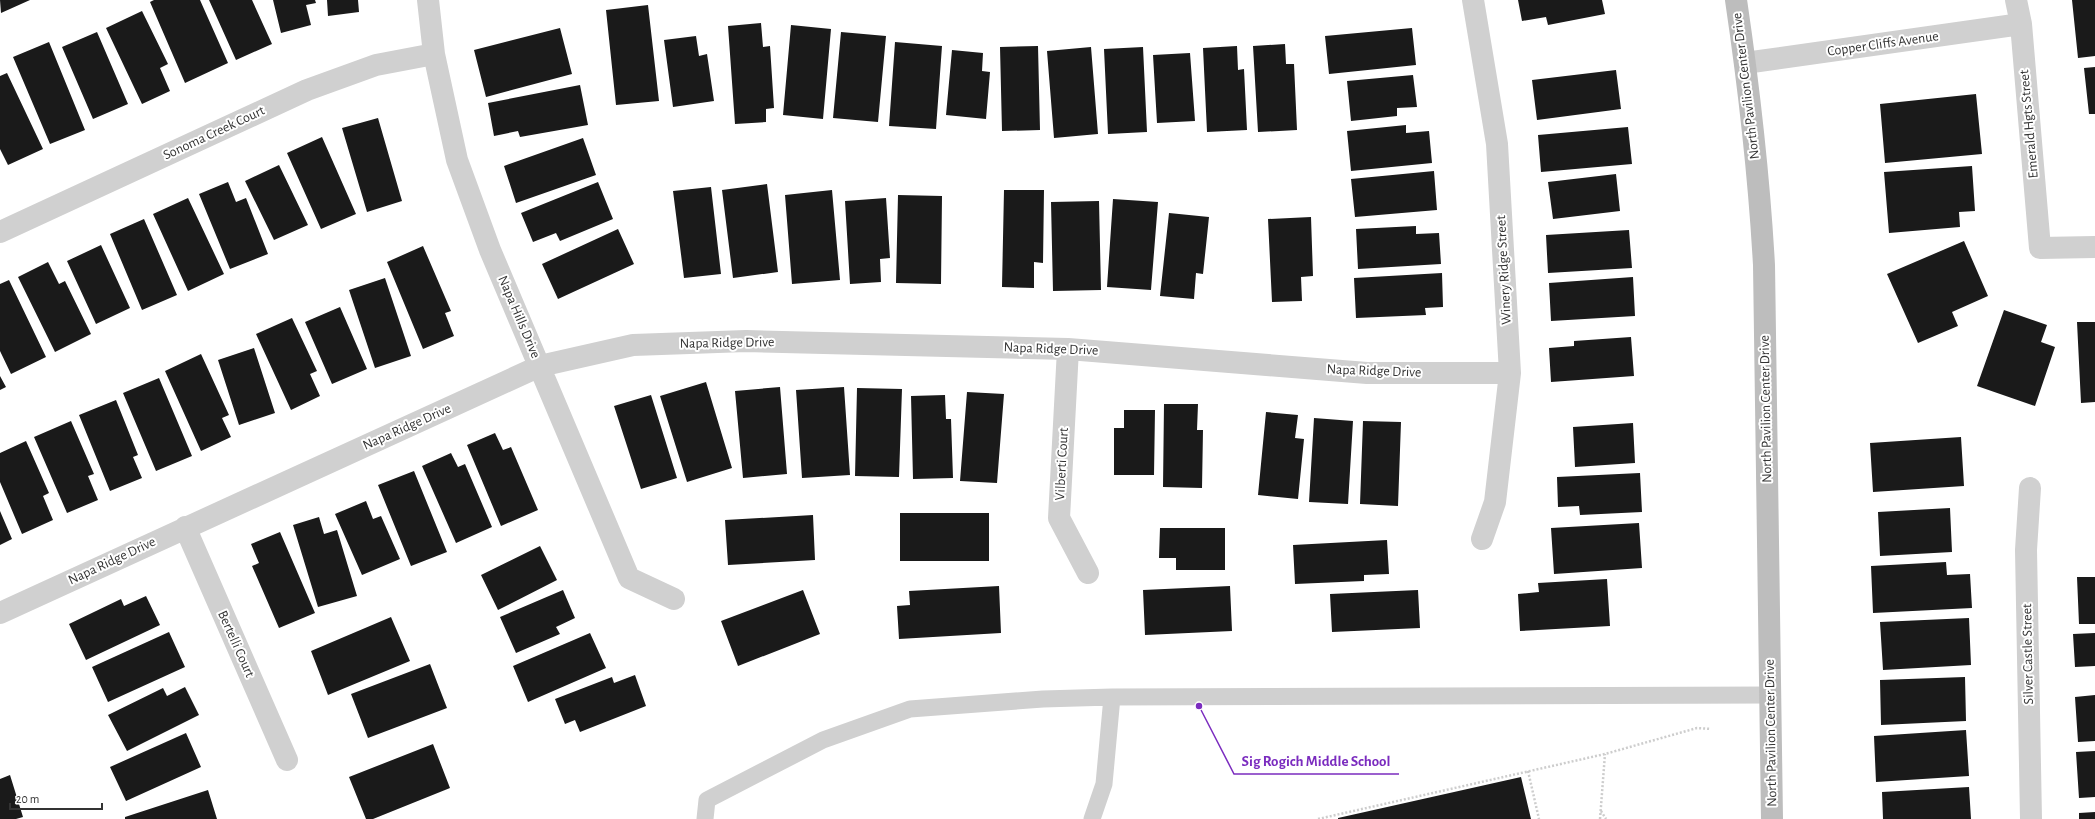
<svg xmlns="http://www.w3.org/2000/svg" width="2095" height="819" font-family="'Alegreya Sans',sans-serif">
<rect width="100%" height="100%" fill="#fff"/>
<path fill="#1a1a1a" d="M0,0h30l-29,13z
M154,0h46l28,63 -43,20 -35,-81z
M209,0h43l20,44 -36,16z
M273,0h42l1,3 -10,2 5,20 -30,8z
M327,0h31l1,12 -31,4z
M1518,0h84l3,14 -57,11 -2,-8 -24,4z
M2072,0h23v56l-17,2z
M648,5l11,96 -43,4 -10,-95z
M142,11l26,53 -8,4 10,23 -28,13 -36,-76z
M761,23l2,24 7,-1 4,62 -8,1v13l-31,2 -7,-98z
M791,25l40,4 -8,90 -40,-4z
M560,28l12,46 -86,23 -12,-47z
M1412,28l4,37 -87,9 -4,-38z
M97,32l31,72 -35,15 -31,-72z
M841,32l45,4 -8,86 -45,-4z
M696,36l3,20 8,-2 7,47 -41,6 -9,-67z
M49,42l36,88 -35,14 -37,-87z
M895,42l47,4 -6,83 -47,-3z
M1285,44l1,20h8l3,66 -39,2 -5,-86z
M1038,46l2,84 -38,1 -2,-84z
M1237,46l1,24 6,-1 3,61 -40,2 -4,-84z
M1091,47l7,87 -44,4 -7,-87z
M1143,47l4,85 -39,2 -4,-85z
M952,50l31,3 -1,18 8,1 -4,47 -40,-4z
M1190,53l5,68 -38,2 -4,-68z
M2095,67v47h-6l-5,-46z
M1616,70l5,39 -84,11 -5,-40z
M7,73l36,76 -35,16 -8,-16v-73z
M1413,75l4,32 -20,1v8l-46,5 -4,-40z
M580,85l8,40 -68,12 -2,-6 -24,5 -6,-33z
M1976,94l6,60 -97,9 -5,-59z
M378,118l24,83 -35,11 -25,-84z
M1406,125v8l23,-2 3,32 -81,8 -4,-40z
M1628,127l4,37 -91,8 -3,-37z
M322,137l34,77 -35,15 -34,-76z
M583,138l13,37 -80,28 -12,-37z
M279,165l29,60 -34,15 -29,-59z
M1972,166l3,45 -16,1 1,15 -71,6 -5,-61z
M1434,171l3,39 -82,7 -4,-38z
M1616,174l4,37 -67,8 -5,-37z
M228,182l8,20 10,-4 22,56 -38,15 -31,-75z
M598,182l15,37 -53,22 -4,-8 -23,9 -12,-29z
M767,184l11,88 -45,6 -11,-88z
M711,187l10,87 -37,4 -11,-87z
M832,190l8,90 -48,4 -7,-89z
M1004,190h40l-1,73 -9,-1v26l-32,-1z
M898,195l44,1 -1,88 -45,-1z
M188,198l36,76 -36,17 -35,-77z
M886,198l4,60 -10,1 1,23 -31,2 -5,-83z
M1113,199l45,3 -7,88 -44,-3z
M1099,201l2,89 -48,1 -2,-89z
M1169,213l40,4 -6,57 -7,-1 -2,26 -34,-3z
M1311,217l2,59 -12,1 1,24 -30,1 -4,-83z
M144,219l33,76 -35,15 -32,-76z
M1416,226v8l23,-1 2,31 -83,5 -2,-40z
M618,229l16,35 -76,35 -16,-35z
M1629,230l3,38 -84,5 -2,-38z
M1964,241l24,55 -36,16 6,14 -40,17 -31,-69z
M101,245l29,63 -34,16 -29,-63z
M423,246l28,65 -6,2 9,23 -31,13 -36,-87z
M48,262l11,22 6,-3 26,53 -36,18 -37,-75z
M1442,273l1,34 -18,1 1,7 -70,3 -2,-40z
M1633,277l2,39 -84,5 -2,-38z
M385,278l26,78 -36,12 -26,-78z
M9,280l37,77 -35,17 -11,-23v-67z
M340,307l27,62 -35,15 -27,-62z
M2004,310l43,15 -6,17 14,5 -20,59 -58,-20z
M292,318l25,53 -7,3 10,22 -29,14 -35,-76z
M2077,322h18v80l-14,1z
M1631,337l3,39 -83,6 -2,-34 25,-2v-5z
M254,348l21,65 -36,12 -21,-65z
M201,354l28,61 -7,3 9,19 -30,14 -36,-80z
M0,376l6,11 -6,3z
M159,378l33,78 -36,15 -33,-78z
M706,382l26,86 -45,14 -27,-86z
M780,387l7,87 -44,4 -8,-87z
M844,387l6,88 -48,3 -6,-88z
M857,388l45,1 -3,88 -44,-1z
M967,392l37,2 -7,89 -37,-2z
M651,395l26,83 -36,11 -27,-83z
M945,395l1,24h5l2,59 -40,1 -2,-83z
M116,400l22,55 -5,2 9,21 -32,13 -31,-76z
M1164,404h34l-1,26h6l-1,58 -39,-1z
M1124,410h31l-1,65h-40v-47h10z
M1266,412l32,3 -3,23 9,1 -6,60 -40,-4z
M1314,418l39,3 -5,83 -39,-2z
M71,421l23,53 -6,2 10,24 -31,13 -33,-76z
M1363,421l38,1 -3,84 -38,-2z
M1633,423l2,40 -60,4 -2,-40z
M495,433l8,17 8,-3 27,63 -37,16 -34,-81z
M1961,437l3,49 -91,6 -3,-49z
M26,441l23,52 -6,3 10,24 -31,14 -22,-52v-29z
M451,453l7,14 7,-3 27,63 -36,16 -34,-77z
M414,471l33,81 -36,14 -33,-81z
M1640,473l2,39 -62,3 -1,-9 -21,1 -1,-30z
M366,501l7,18 8,-3 19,43 -38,16 -27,-61z
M1950,508l2,44 -72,4 -2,-44z
M0,511l12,28 -12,6z
M900,513h89v48h-89z
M813,515l2,45 -87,5 -3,-45z
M319,517l5,17 13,-4 20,66 -39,11 -25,-82z
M1639,523l3,45 -88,6 -3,-46z
M1160,528h65v42h-49v-12h-17z
M280,532l35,81 -36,15 -27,-62 7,-3 -8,-19z
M1387,540l2,34 -25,1v6l-69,3 -2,-39z
M540,546l17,34 -59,30 -17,-35z
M1946,562l1,13 23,-1 2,34 -99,5 -2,-47z
M2077,577h18v47h-16z
M1607,579l3,47 -90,5 -2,-37 21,-2 -1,-9z
M999,586l2,47 -102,6 -2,-33 13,-1 -1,-14z
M1230,586l2,45 -87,4 -2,-45z
M563,590l12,28 -19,9 4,7 -44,19 -16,-36z
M803,590l17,44 -82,32 -17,-45z
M1418,590l2,38 -88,4 -2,-38z
M146,596l14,29 -74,35 -17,-36 52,-25 3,7z
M391,617l19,44 -82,34 -17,-44z
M1969,618l2,47 -88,5 -3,-48z
M169,632l16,35 -77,35 -16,-35z
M590,633l16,35 -78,34 -15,-36z
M2095,633v33l-20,1 -2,-33z
M430,664l17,44 -79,30 -17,-44z
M635,675l11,31 -66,26 -5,-12 -10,4 -10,-25 57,-22 2,6z
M1965,677l1,44 -85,4 -1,-45z
M185,687l14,28 -72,36 -19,-36 55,-27 4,8z
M2095,695v46l-17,1 -3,-45z
M1966,730l3,46 -93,6 -2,-46z
M186,733l15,34 -75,34 -16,-34z
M433,744l17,44 -77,31h-7l-17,-42z
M2095,751v46l-16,1 -3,-46z
M10,775l13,42 -7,2h-16v-40z
M1521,777l10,42h-193v-1z
M1969,787l2,32h-88l-1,-27z
M208,790l9,29h-92v-2z
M2095,812v7h-16v-6z"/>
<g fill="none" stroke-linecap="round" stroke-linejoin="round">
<path stroke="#cdcdcd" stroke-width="2.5" stroke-dasharray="2 2" stroke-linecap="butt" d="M1528,771l11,48
M1601,811l5,8
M1318,819l287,-65 92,-26 14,1
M1600,819l5,-65"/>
<path stroke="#d0d0d0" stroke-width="17" d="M705,819l2,-19 116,-60 87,-31 133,-10 69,-2 659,-2
M1092,819l12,-35 8,-87"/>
<path stroke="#d0d0d0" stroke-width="22" d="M428,0l6,54 23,106 33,90 139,328 45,21
M1473,0l24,144 13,229 -15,129 -13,37
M2016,0l5,24 19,224 55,-1
M1745,63l276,-39
M0,232l307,-142 69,-25 58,-11
M1068,349l-9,169 29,55
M2030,488l-4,62 5,269
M185,527l102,233
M0,613l540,-247 93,-21 113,-4 322,8 299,24h143"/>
<path stroke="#bdbdbd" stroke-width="22" d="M1736,0c13,88 23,176 28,265l8,554"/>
</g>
<g text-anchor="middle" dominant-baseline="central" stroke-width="4" stroke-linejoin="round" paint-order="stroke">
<g font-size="14" fill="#333" stroke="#fff">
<text transform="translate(1883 44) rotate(-8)">Copper Cliffs Avenue</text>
<text transform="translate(1746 86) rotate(-97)">North Pavilion Center Drive</text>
<text transform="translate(2029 124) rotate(-95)">Emerald Hgts Street</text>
<text transform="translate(214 133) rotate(-25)">Sonoma Creek Court</text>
<text transform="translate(1504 270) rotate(-93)">Winery Ridge Street</text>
<text transform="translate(519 317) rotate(67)">Napa Hills Drive</text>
<text transform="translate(727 343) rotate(-1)">Napa Ridge Drive</text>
<text transform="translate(1051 349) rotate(2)">Napa Ridge Drive</text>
<text transform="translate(1374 371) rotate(2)">Napa Ridge Drive</text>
<text transform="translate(1766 409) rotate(-91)">North Pavilion Center Drive</text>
<text transform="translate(407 427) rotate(-24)">Napa Ridge Drive</text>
<text transform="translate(1062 464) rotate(-87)">Vilberti Court</text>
<text transform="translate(112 561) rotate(-25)">Napa Ridge Drive</text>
<text transform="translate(236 644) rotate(66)">Bertelli Court</text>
<text transform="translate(2028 654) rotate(-91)">Silver Castle Street</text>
<text transform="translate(1771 733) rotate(-91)">North Pavilion Center Drive</text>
</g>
</g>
<path fill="none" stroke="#7b2cbf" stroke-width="1.5" d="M1199 706L1234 774H1399"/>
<circle fill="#7b2cbf" stroke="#fff" stroke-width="1.5" cx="1199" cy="706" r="4"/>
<g font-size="15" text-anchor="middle" font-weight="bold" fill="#7b2cbf" stroke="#fff" stroke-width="4" stroke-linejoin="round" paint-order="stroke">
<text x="1316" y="766">Sig Rogich Middle School</text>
</g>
<path d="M10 803v6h92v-6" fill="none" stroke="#333333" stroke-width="2"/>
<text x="16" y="803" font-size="12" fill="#333333" stroke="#ffffff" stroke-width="3" paint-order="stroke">20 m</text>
</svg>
